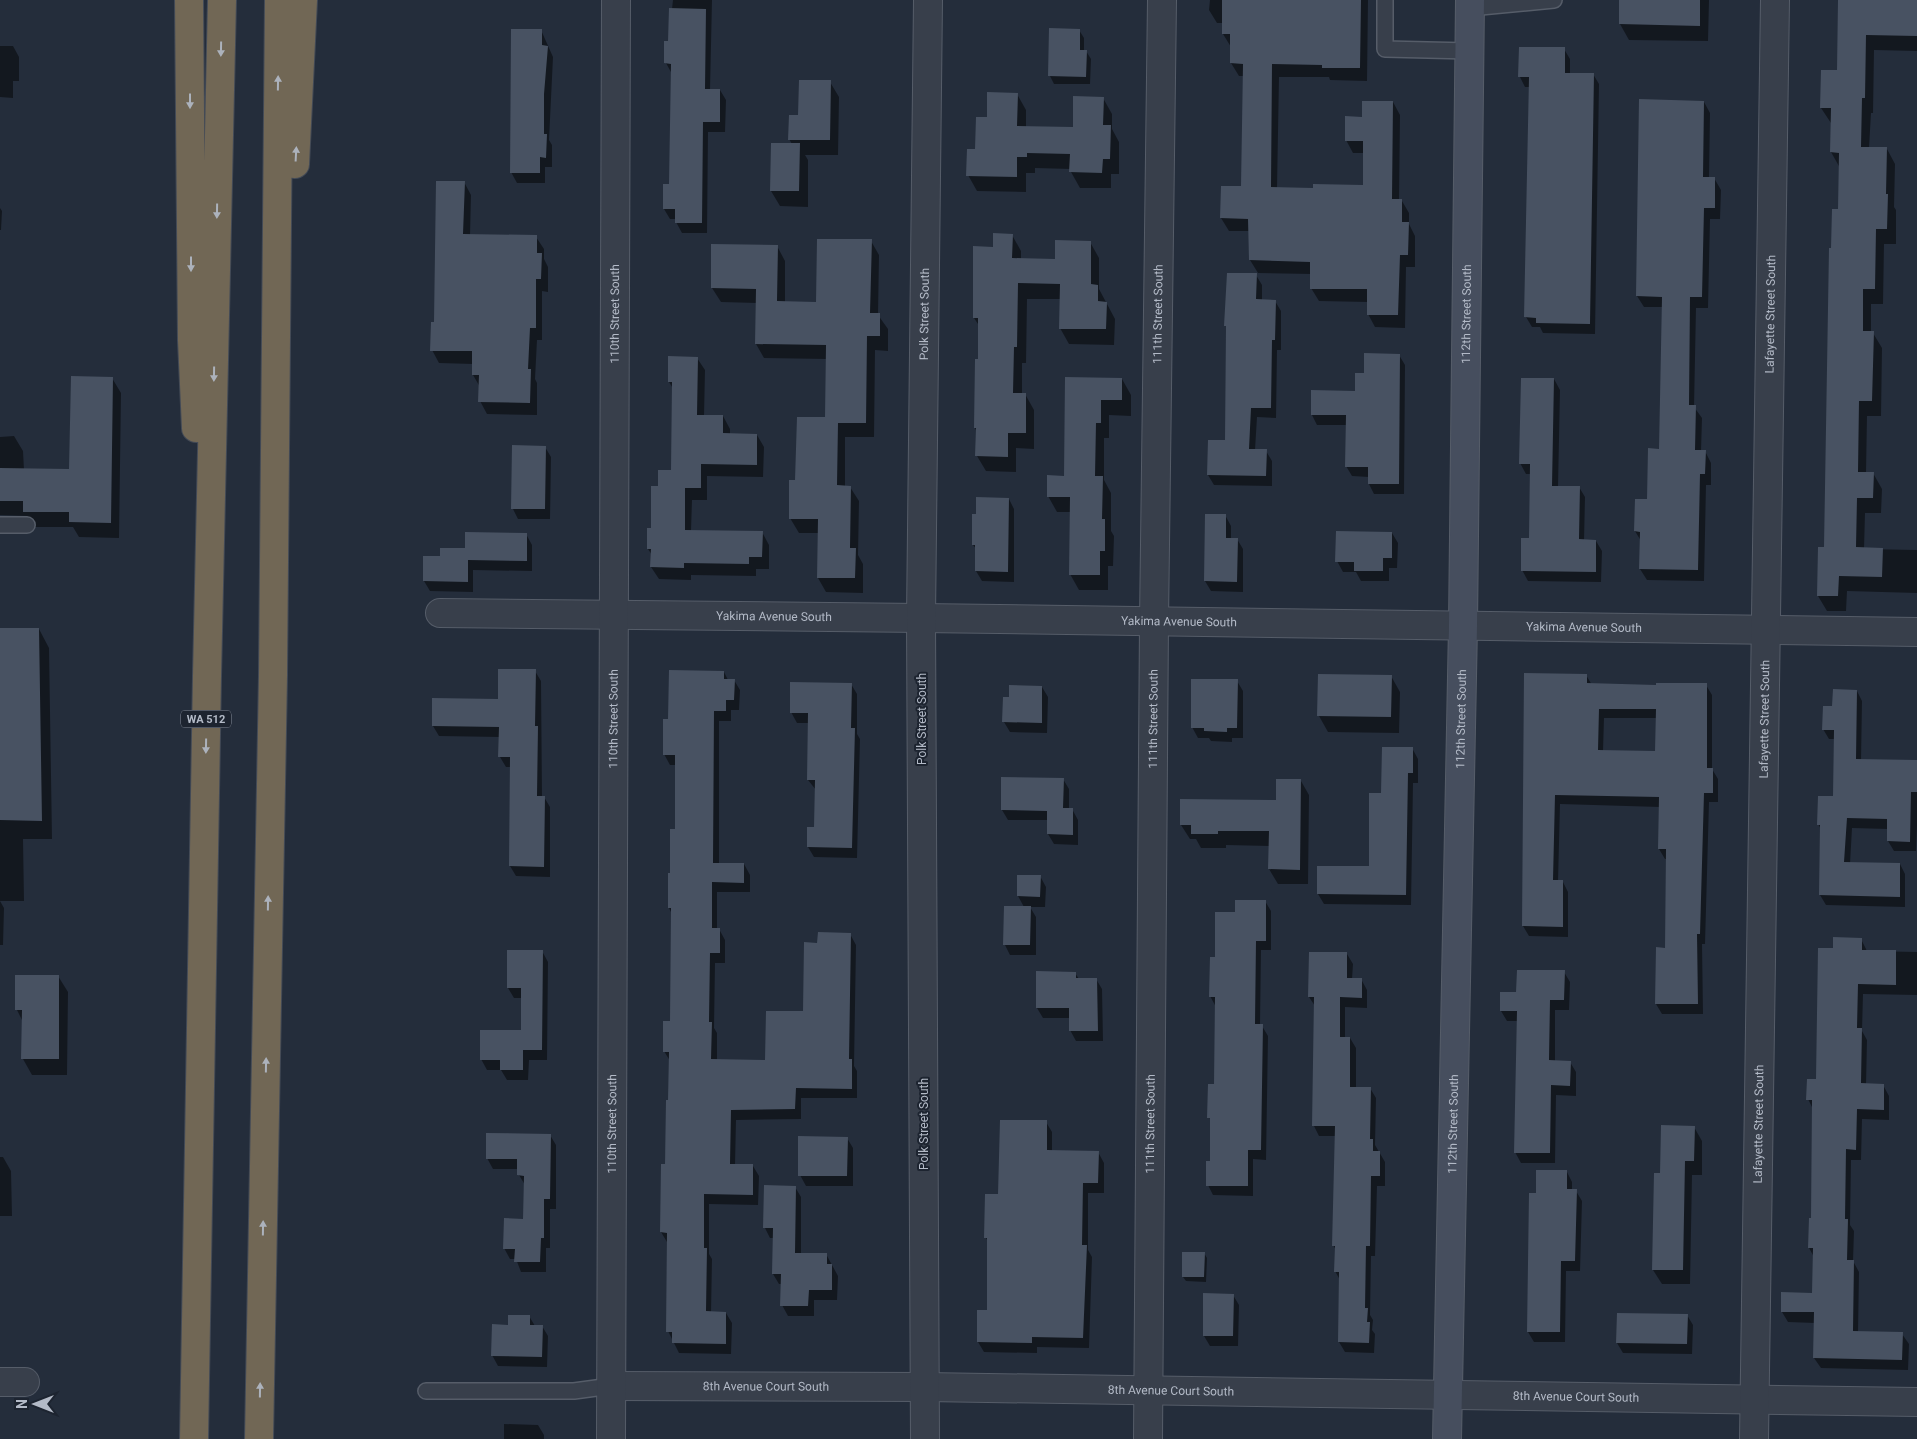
<svg xmlns="http://www.w3.org/2000/svg" width="1917" height="1439" font-family="Roboto,sans-serif">
<rect width="100%" height="100%" fill="#242d3b"/>
<path fill="#0007" fill-rule="evenodd" d="M673,0h57h-18l-2,90h10l6,10 -1,32h-17l-1,101h-25l-6,-11v-3h-6l-6,-10 6,-24 2,-111 -6,-11z
M1210,0h158l-1,81 -37,-1 -1,-3h-50l-2,111 37,1 50,-3v-33h-11l-7,-13 18,-22 29,-16 7,13 -1,86h3l7,12v11l6,12v31h-9l-1,61 -30,-1 -7,-13v-12l-49,-1 -8,-13 1,-14 -54,-1 -8,-13 1,-26 -2,-3h-20l-8,-13 22,-30 1,-112h-5l-8,-13v-16l-8,-13v-11h-6l-8,-13z
M1620,0h89l-1,41 -79,-1 -9,-16z
M1839,0h78v51l-43,-1 -1,63h-2l-2,35 18,1 8,15 -1,43 2,3v34h-12l-1,60h-12v29h2l9,15 -1,68h-14l-1,57h7l9,16 -1,24h-16l-1,36 53,1v43l-70,-2 -1,20h-19l-9,-15 7,-48 7,-299 7,-38 1,-43 -9,-16v-29l-10,-15 17,-37z
M541,30l12,27 -4,83 3,5v22h-7v16h-28l-6,-11z
M1079,30l5,8v13h2l5,8 -1,25h-36l-4,-8z
M0,46h13l6,11v24h-6v17l-13,-1z
M1564,49l6,10v15h23l6,10 -4,250 -52,-1 -3,-6h-8l-6,-10 4,-230h-5l-5,-10z
M830,82l9,15 -1,58h-33l3,5v47l-28,-1 -9,-15 21,-47 -3,-5 11,-23z
M1017,94l9,16v18h48l29,-30 9,16v15l7,13v32h-8v14h-31l-9,-16v-3l-36,-1v5h-9v19l-49,-1 -9,-16 20,-57z
M1704,102l6,11 -1,65h5l7,12 -1,29h-10l-2,89h-12l-2,99 8,11 -1,33h4l6,12v22h-5l-2,96 -57,-1 -7,-11 1,-28 -6,-10 13,-30 12,-51 3,-143h-19l-7,-11z
M464,182l7,13 -1,41 66,1 8,12v10l4,8v25l-6,-1v49h-5l-2,39 2,4v32l-50,-1 -7,-13v-14l-7,-12v-11l-34,-1 -7,-13z
M0,208l2,3 -1,19h-1z
M1012,235l9,16v8l35,1 34,-18 9,16v31l16,30 -1,26 -45,-1 -9,-16 1,-29h-34l-1,64h-4v31h3l9,16v39l-18,-1v24l-30,-1 -9,-15v-24l-2,-4 5,-101 -6,-9 20,-70z
M871,241l8,14 -1,60 10,14v22l-13,-1 -1,87h-29v50h5l9,14 -1,54 5,9v29l-37,-1 -8,-14 1,-45h-20l-9,-15 7,-37 30,-63v-59l-63,-1 -8,-14 1,-41 -36,-1 -9,-14 65,-42 8,15v42h33z
M1256,275l6,10v16h13l6,10v39h-4l-1,68 -19,-1 -2,33 11,1 6,10v25l-58,-1 -6,-10 18,-34 1,-112 -1,-4z
M1399,355l6,10 -1,129h-30l-5,-10v-7l-17,-1 -6,-10 1,-41h-30l-5,-10 44,-23 9,-18z
M697,358l8,12 -1,46h19l7,13v5l27,1 7,12 -1,30 -56,-1v24h-15l-1,31 71,1 7,13v24h-13v7l-65,-1v5l-32,-1 -8,-12 1,-12 -4,-6 11,-62 14,-16 1,-81 -5,-8z
M112,378l9,15 -2,145 -40,-1 -6,-10h-40l-6,-11 -27,-1v-78l14,-1 9,15 1,19h47z
M1067,378l55,1 9,16v21l-22,-1v23h-5v42l7,13v38l3,5 -1,30h-5v24h-29l-9,-16 1,-62h-14l-9,-16 18,-19z
M1554,379l6,11 -2,97h21l6,10 -1,44h12l6,10 -1,31 -73,-1 -6,-11 8,-30 1,-66h-5l-6,-11z
M545,447l6,10 -1,62h-32l-5,-10z
M1009,499l5,10v73l-32,-1 -6,-10 1,-21 -4,-5 4,-30z
M1206,515h19l6,11v13h6l6,10v43l-32,-1 -6,-10z
M1392,533l6,10 -1,25h-8v13h-28l-5,-9h-13l-6,-11z
M526,534l6,11v26l-59,-1v22l-43,-1 -6,-10 17,-23 25,-9z
M0,629h39l10,19 3,191h-29l1,62h-24l4,7 -1,37h-3z
M535,671l6,10 1,116h2l6,10v70l-34,-1 -6,-10 2,-99h-6l-6,-10v-20l-61,-1 -6,-10 66,-26z
M724,672l4,8h6l6,10 -1,20h-8v11h-12v143h25l6,11v17h-33v37h2l6,11v23h-10l-1,65 3,5v27l50,1 37,-49 14,-68 32,-10 6,11 -2,121 3,5v27h-56v21l-65,1 -1,45 18,1 6,10 -1,29 -49,-1v50l3,5 -1,54h15l6,10 -1,31 -52,-1 -11,-22 -1,-89 -6,-10 8,-131 1,-40 -6,-10 7,-29 1,-108 -3,-6 7,-78v-65h-6l-6,-11 6,-34z
M1526,674l60,1 6,10 65,1 49,-1 6,10v74l6,10v23h-9l-4,142h-3l1,70h-41l-6,-10 10,-55 1,-90h-2l-6,-10 1,-42 -100,-3 -2,78h5l5,10v45l-39,-1 -6,-10zM1604,718h53l-1,34 -53,-1z
M1319,675l72,1 9,16 -1,41 -71,-1 -9,-16z
M1237,681l6,10v47h-11v4l-21,-1 -2,-3h-11l-6,-11z
M851,684l6,10v40l3,5 -3,119 -43,-1 -6,-10 7,-19 1,-38 -8,-10 1,-57h-12l-6,-11z
M1042,687l6,10 -1,36 -37,-1 -6,-10 6,-23z
M1857,691l5,10 -1,60 56,-1v65l-1,26h-22l-6,-10v-12l-36,-1 -2,36h50l5,10v33l-79,-2 -6,-10 1,-66 -3,-5 16,-27 1,-58h-6l-6,-10 10,-22z
M1412,748l6,11v24h-5l-2,122 -87,-1 -6,-10 52,-27 12,-73z
M1063,779l6,10v20h3l6,11v25l-24,-1 -6,-10v-14h-40l-6,-10z
M1301,781l8,14 -1,89h-30l-9,-15 1,-23 -44,-1v3h-25l-5,-9h-6l-9,-14 96,-24z
M1018,876h22l6,11 -1,20h-15l6,10v38h-26l-5,-10 19,-38 -6,-11z
M1265,901l6,10v39h-10l-1,75 2,1 6,10 -2,124 -13,-1v37l-40,-1 -5,-10 4,-23v-40l-3,-5 6,-32 1,-78 -6,-11 7,-37 19,-45z
M1861,939l6,12 50,1v43l-54,-1 -1,37 5,9 -1,45h17l6,11v24l-27,-1 -1,41h-10l-1,65 4,6 -1,30 6,11 -1,61 44,1 7,10 -1,26 -87,-2 -7,-10 1,-35 -27,-1 -6,-10 31,-18 1,-37 -5,-9 3,-29 1,-110 -5,-10 9,-19 17,-130z
M542,951l6,11 -1,98h-18l-1,20h-21l-6,-10h-14l-6,-11 41,-28v-33h-8l-6,-10z
M1347,954l6,10 -1,15h9l6,11v18l-22,-1v31h5l6,10v40h14l6,10 -1,47 10,17v24h-8l-2,70h-4l-1,59 3,5 -1,10 3,4 -1,19 -29,-1 -6,-10 1,-62 -5,-9 1,-21 -3,-5 3,-109h-17l-5,-10 1,-120 -6,-9z
M1564,972l6,10 -1,28h-14v51l15,1 6,10v24l-20,-1 -1,68h-34l-6,-11 3,-131h-11l-6,-10z
M1075,973l4,6h17l6,10 1,52h-27l-6,-11v-12h-27l-6,-10z
M58,976l10,16 -1,83h-35l-9,-16v-37l-6,-12z
M1046,1122l6,10v20h46l6,11v30h-16v57l4,7 -3,91 -52,-1v6l-53,-1 -6,-10 11,-30v-69l-3,-5 13,-42z
M1694,1127l8,14v34h-10l-2,109h-28l-9,-14 8,-96z
M550,1135l6,10v64h-6v39h-4v24h-25l-5,-13h-6l-6,-11 21,-28v-35l-6,-10v-6h-26l-6,-11z
M847,1138l6,10v38h-47l-6,-11z
M0,1157h3l8,14 1,45h-12z
M1567,1172l5,10v9h4l6,10 -2,70h-14l-1,71h-31l-6,-10 9,-138z
M795,1187l6,10v57h25l12,22 -1,24h-23v16h-26l-6,-11v-21h-3l-6,-10 1,-36h-4l-5,-10z
M1204,1253l3,5 -1,24 -20,-1 -3,-4z
M1233,1295l6,10 -1,41h-28l-6,-10z
M1687,1315l6,10 -1,29 -69,-1 -6,-10z
M529,1316l6,10h7l6,10 -1,31 -49,-1 -6,-11 17,-29z
M504,1424l34,1 6,10v4h-40z"/>
<path fill="#485262" fill-rule="evenodd" d="M1222,0h139l-1,68h-38v-3l-50,-1 -1,123 42,1v-4l50,1v-44h-18v-25l17,1v-16h31l-1,98h10v23h7l-1,33h-8l-2,60h-31v-26h-57v-27l-61,-2 -1,-41 -28,-1 1,-32h20l2,-122 -13,-1v-29h-8z
M1619,0h81v26l-81,-2z
M1838,0h79v36l-51,-1 -1,63h-3l-1,49h26l-1,47h2l-1,35h-11l-1,60h-12v42h11l-2,70h-13l-1,71h16l-1,26h-16l-1,49 27,1 -1,29 -43,-1 -1,20h-21l1,-49h6l5,-299h2l1,-39h6l1,-56 -9,-1 1,-44h-11l1,-38h16z
M669,8l37,1 -1,80h15v33h-17l-1,101h-27v-14h-12v-25h6l2,-120 -7,-1v-22h4z
M1049,28l31,1v21h7l-1,27 -38,-1z
M511,29h31v16l6,1 -4,48v40h3l-1,24 -6,-1v16h-30z
M1519,47h46v26h29l-4,251 -54,-1v-5l-12,-1 5,-240h-11z
M799,80h32l-1,60h-42l1,-25h9z
M987,92l31,1 -1,33 56,1v-31l31,1 -1,28h8l-1,34h-7l-1,14 -33,-1 1,-18 -43,-1v4h-10v20l-51,-1 1,-27h8l1,-32h11z
M1639,99l65,2 -1,76h12v31h-11l-2,89h-12l-1,108h7l-1,45h11l-1,24h-5l-2,96 -59,-1 1,-37 -6,-1 1,-32h12l1,-51 11,1 3,-152 -26,-1z
M771,143h29l-1,48h-29z
M436,181h29l-2,53 74,1v18h5l-1,26h-5v49h-6l-2,41h3l-1,34 -52,-1 1,-27h-7v-24h-42l1,-29h3z
M993,233l20,1 -1,24 43,1v-19l36,1v43l7,1v16l9,1 -1,27h-47l1,-45 -42,-1 -1,64h-3l-1,46h13v40h-18v24l-33,-1 1,-28h-2l1,-69h3v-41h-5v-72l20,1z
M817,239h55l-2,74h10v23h-13l-1,87h-28l-1,62 14,1 -1,62h6l-1,30h-38l1,-59h-29v-39h6l2,-63h28l1,-72 -71,-1 1,-55 -45,-1v-44l67,1 -1,56 39,1z
M1227,273h30l-1,26 20,1 -1,40h-3l-1,68h-20l-2,41h18l-1,27 -59,-1 1,-35h17l1,-114h-2z
M1364,353l36,1 -1,130h-31v-17h-23l1,-52h-35v-25l44,1v-18h9z
M668,356l30,1 -1,58h26v18l34,1v31l-56,-1v24h-16v42l78,1 -1,26h-13v7l-65,-1v5l-34,-1 1,-18h-4v-21h4v-42h7v-16h13l1,-88h-4z
M71,376l42,1 -2,146 -42,-1v-10h-46v-11h-23v-33l69,1z
M1065,377l57,1v22h-21v23h-5l-1,53h8l-1,43h3v32h-5v24h-31l1,-78h-23v-22l17,1z
M1521,378h33l-2,108h28l-1,53 17,1v32l-75,-1v-33h8l1,-74h-11z
M512,445l34,1 -1,63h-34z
M976,497l33,1 -1,74 -33,-1v-26h-3v-31h4z
M1205,514h21v24h12l-1,44 -33,-1z
M1336,531l56,1v26h-9v13h-29v-9h-19z
M465,532l62,1v28l-59,-1v22l-45,-1v-25h17v-8h25z
M0,628h39l3,193 -42,-1z
M498,669h38l-1,57h3l-1,70h8l-1,71 -35,-1 1,-109h-12l1,-30 -67,-1v-28l66,1z
M669,670l55,1v8h11l-1,21h-8v11h-12l-1,152h31v20l-32,-1v46h8v25h-10l-1,69h3l-1,37 54,1 1,-49h37l1,-69 13,1 1,-11 33,1 -2,126h3v30l-56,-1 -1,21 -64,1 -1,54h23v31l-49,-1v54h3l-1,63 20,1v32l-54,-1v-11h-6l1,-99 -7,-1 1,-68h4l1,-64h2l1,-48h-6v-31h7l1,-113h-3v-35h2v-44h5v-74h-12v-36h5z
M1524,673l63,1v9l69,2v-2h51v85h6v25h-9l-4,141h-3l1,70h-43l1,-57 9,1 1,-99h-8l1,-52 -104,-2 -2,85h10v47l-41,-1zM1599,709h57l-1,42 -57,-1z
M1318,674l74,1 -1,42 -74,-1z
M1191,679h47l-1,49h-10v4l-23,-1v-3h-13z
M790,682l62,1 -1,45h4l-3,120 -45,-1v-20h7l1,-47h-8l1,-67h-18z
M1009,685l33,1v37l-40,-1 1,-25h6z
M1833,689l24,1 -1,69 61,1v32h-6l-1,50 -23,-1v-22l-40,-1 -3,44 56,1v34l-81,-2 1,-70h-3l1,-29h15l1,-66h-12l1,-24h9z
M1382,747h31v26h-5l-2,122 -89,-1v-28h52v-73h12z
M1001,777l63,1 -1,30h10v27l-26,-1v-23l-46,-1z
M1276,779h25l-1,91 -32,-1 1,-38h-51v3h-27v-9h-11v-26l96,1z
M1017,875h24l-1,22 -23,-1z
M1235,900h31v41h-10l-1,83h8l-2,126h-13v36h-42v-25h4v-43h-3l1,-34h6l1,-87h-6l1,-40h5v-45h20z
M1004,906h27l-1,39h-27z
M1833,937l29,1v12h34v35l-38,-1 -1,44h5l-1,55 23,1v26l-27,-1 -1,41 -10,-1 -1,70h3l-1,41h7l-1,71 50,1 -1,28 -89,-2 1,-46h-33v-20l31,1 1,-45h-5l1,-30h2l1,-118h-6l1,-21h9l2,-131h15z
M507,950h36l-1,100h-19v20h-23v-10h-20v-30h41v-42h-14z
M1309,952h38v26h15v20l-22,-1v40h10v50h21l-1,52h3v12h7v25h-9l-1,70h-4l-1,62h3l-1,14h3l-1,21 -31,-1 1,-70h-5l1,-26h-3l3,-120h-23l2,-129h-6z
M1517,970h48l-1,30h-14l-1,60 22,1 -1,25 -19,-1 -1,68h-36l3,-142h-17v-19h16z
M1036,971l40,1v6h21l1,53h-29v-23h-33z
M15,975h44v84h-38l1,-49h-7z
M1000,1120h47v30l52,1 -1,32h-15l-1,62h5l-4,93 -51,-1v6l-55,-1v-32h10v-72h-3l1,-44h13z
M1661,1125l34,1 -1,35h-9l-2,109h-31l2,-97h6z
M486,1133l65,1 -1,65h-6v39h-3l-1,24h-26l1,-13h-12l1,-31 19,1 1,-43 -7,-1v-16h-31z
M798,1136l50,1 -1,39h-49z
M1536,1170h31v19h10l-2,72h-14l-1,71h-33l2,-139h7z
M764,1185l32,1 -1,67h32v11h5v26h-23l-1,16h-28l1,-32h-9l1,-46h-10z
M1182,1252h23l-1,25h-22z
M1203,1293l31,1 -1,42h-30z
M1617,1313l71,1 -1,30 -71,-1z
M508,1315h22v10h13l-1,32 -51,-1 1,-32 16,1z"/>
<g fill="none" stroke-linecap="round" stroke-linejoin="round">
<defs>
<path id="service" d="M1385,0v49l85,2
M1470,8l84,-8
M0,525h27
M426,1391h148l37,-5"/>
<g id="minor">
<path id="s1" d="M440,613l481,5 996,14"/>
<path d="M0,1382h25"/>
<path id="s2" d="M611,1386l315,1 991,15"/>
<path id="s3" d="M611,1439l5,-1439"/>
<path id="s4" d="M925,1439l-4,-821 7,-618"/>
<path id="s5" d="M1148,1439l6,-817 8,-622"/>
<path id="s6" d="M1754,1439l21,-1439"/>
</g>
<g id="secondary">
<path id="s7" d="M1447,1439l16,-813 7,-626"/>
</g>
<path id="motorway" d="M189,0l3,340 4,88
M295,164l8,-164
M194,1439l13,-763 15,-676
M259,1439l14,-764 6,-675"/>
</defs>
<use href="#service" stroke="#565d69" stroke-width="18"/>
<use href="#minor" stroke="#565d69" stroke-width="30"/>
<use href="#secondary" stroke="#565d69" stroke-width="30"/>
<use href="#motorway" stroke="#434a56" stroke-width="30"/>
<use href="#service" stroke="#383f4b" stroke-width="15"/>
<use href="#minor" stroke="#383f4b" stroke-width="28"/>
<use href="#secondary" stroke="#464e5e" stroke-width="28"/>
<use href="#motorway" stroke="#716755" stroke-width="28"/>
</g>
<defs><path id="oneway-solid" d="M-6-.8H1V-3.2L6.5 0L1 3.2V.8H-6Z" transform="scale(1.25)"/></defs>
<g fill="#acb2bc">
<use href="#oneway-solid" transform="translate(221 49) rotate(91)"/>
<use href="#oneway-solid" transform="translate(278 83) rotate(-89)"/>
<use href="#oneway-solid" transform="translate(190 101) rotate(90)"/>
<use href="#oneway-solid" transform="translate(296 154) rotate(-87)"/>
<use href="#oneway-solid" transform="translate(217 211) rotate(91)"/>
<use href="#oneway-solid" transform="translate(191 264) rotate(90)"/>
<use href="#oneway-solid" transform="translate(214 374) rotate(91)"/>
<use href="#oneway-solid" transform="translate(206 746) rotate(91)"/>
<use href="#oneway-solid" transform="translate(268 903) rotate(-89)"/>
<use href="#oneway-solid" transform="translate(266 1065) rotate(-89)"/>
<use href="#oneway-solid" transform="translate(263 1228) rotate(-89)"/>
<use href="#oneway-solid" transform="translate(260 1390) rotate(-89)"/>
</g>
<g text-anchor="middle" dominant-baseline="central" stroke-width="4" stroke-linejoin="round" paint-order="stroke">
<rect fill="#1d2430" stroke="#868d9a" stroke-width="1" x="181" y="710.5" width="50" height="17" rx="4"/>
<g font-size="11" font-weight="bold" fill="#b3bac7">
<text x="206" y="719">WA 512</text>
</g>
<g font-size="12" fill="#b3bac7" stroke="#1d2430">
<text stroke="none"><textPath href="#s3" startOffset="1125">110th Street South</textPath></text>
<text stroke="none"><textPath href="#s4" startOffset="1125">Polk Street South</textPath></text>
<text stroke="none"><textPath href="#s5" startOffset="1125">111th Street South</textPath></text>
<text stroke="none"><textPath href="#s7" startOffset="1125">112th Street South</textPath></text>
<text stroke="none"><textPath href="#s6" startOffset="1125">Lafayette Street South</textPath></text>
<text stroke="none"><textPath href="#s1" startOffset="334">Yakima Avenue South</textPath></text>
<text stroke="none"><textPath href="#s1" startOffset="739">Yakima Avenue South</textPath></text>
<text stroke="none"><textPath href="#s1" startOffset="1144">Yakima Avenue South</textPath></text>
<text stroke="none"><textPath href="#s3" startOffset="720">110th Street South</textPath></text>
<text transform="translate(922 719) rotate(-90)">Polk Street South</text>
<text stroke="none"><textPath href="#s5" startOffset="720">111th Street South</textPath></text>
<text stroke="none"><textPath href="#s6" startOffset="720">Lafayette Street South</textPath></text>
<text stroke="none"><textPath href="#s7" startOffset="720">112th Street South</textPath></text>
<text stroke="none"><textPath href="#s3" startOffset="315">110th Street South</textPath></text>
<text transform="translate(924 1124) rotate(-90)">Polk Street South</text>
<text stroke="none"><textPath href="#s5" startOffset="315">111th Street South</textPath></text>
<text stroke="none"><textPath href="#s7" startOffset="315">112th Street South</textPath></text>
<text stroke="none"><textPath href="#s6" startOffset="315">Lafayette Street South</textPath></text>
<text stroke="none"><textPath href="#s2" startOffset="155">8th Avenue Court South</textPath></text>
<text stroke="none"><textPath href="#s2" startOffset="560">8th Avenue Court South</textPath></text>
<text stroke="none"><textPath href="#s2" startOffset="965">8th Avenue Court South</textPath></text>
</g>
</g>
<g transform="translate(35 1404) rotate(270)" stroke="#1d2430" stroke-width="4" paint-order="stroke">
<path d="M0-4L9 19L0 12L-9 19Z" fill="#b3bac7"/>
<text y="-8" font-size="14" font-weight="bold" text-anchor="middle" fill="#b3bac7">N</text>
</g>
</svg>
